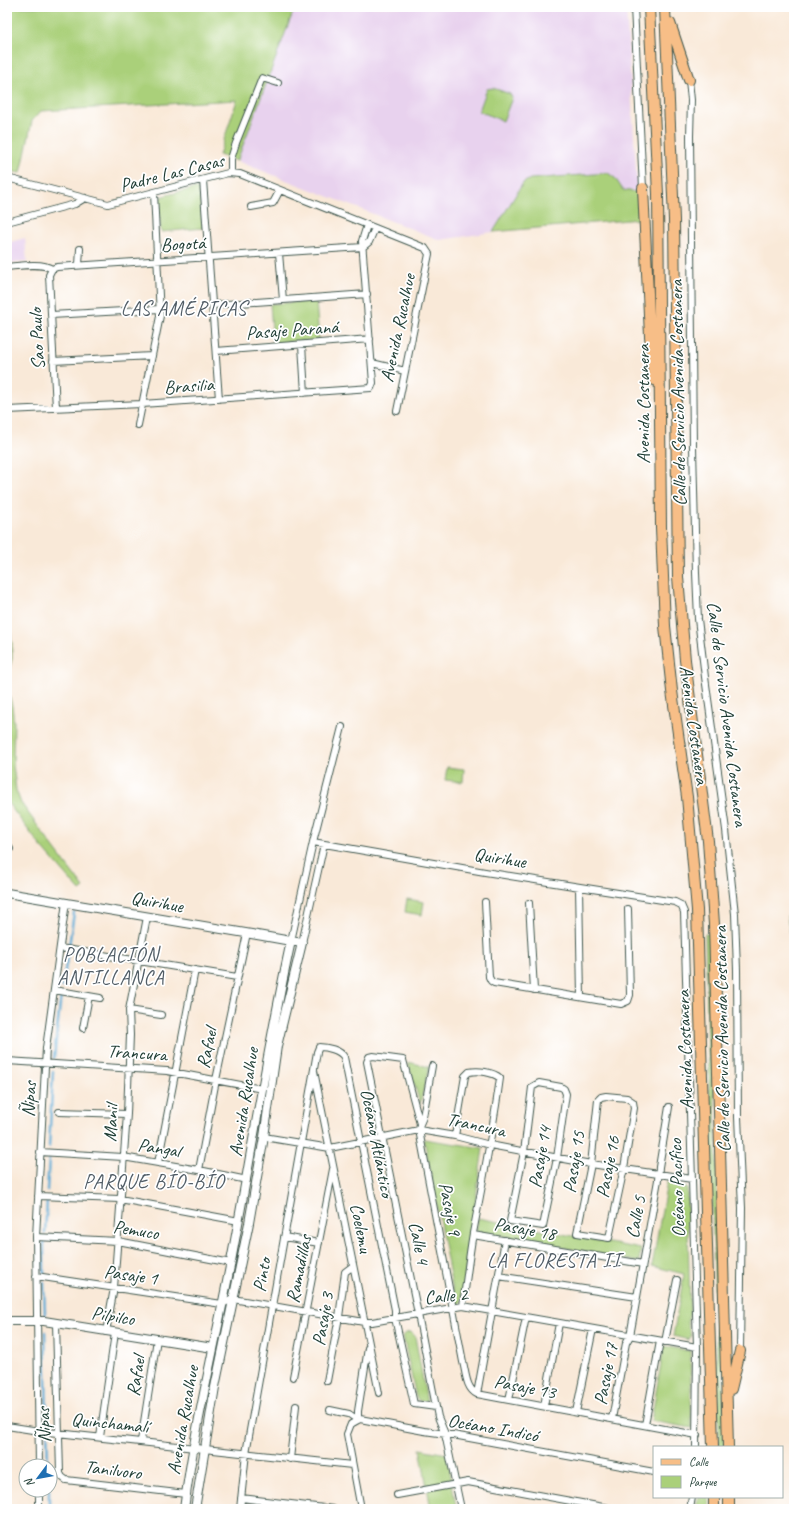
<svg xmlns="http://www.w3.org/2000/svg" width="801" height="1516" font-family="Caveat,sans-serif">
<rect width="100%" height="100%" fill="#fff"/>
<filter id="ink" filterUnits="userSpaceOnUse"><feTurbulence type="fractalNoise" baseFrequency=".025" numOctaves="2"/><feDisplacementMap in="SourceGraphic" scale="8" xChannelSelector="R" yChannelSelector="G"/><feConvolveMatrix kernelMatrix="1 2 1 2 8 2 1 2 1" color-interpolation-filters="sRGB"/></filter>
<filter id="wash" filterUnits="userSpaceOnUse"><feTurbulence type="fractalNoise" baseFrequency=".012" numOctaves="4" result="noise"/><feDisplacementMap in="SourceGraphic" scale="16" xChannelSelector="R" yChannelSelector="G"/><feGaussianBlur stdDeviation="0.9" result="paint"/><feColorMatrix in="noise" values="0 0 0 0 0 0 0 0 0 0 0 0 0 0 0 0 0 1.4 0 .05"/><feComposite in="paint" operator="in"/></filter>
<g filter="url(#wash)">
<rect width="100%" height="100%" fill="#f9e9d8"/>
<path fill="#e8d2ee" d="M295,7h331l13,212 -146,13 -53,8 -203,-79z
M25,238l2,24 -20,1v-20z"/>
<path fill="#aad07a" stroke="#648657" d="M7,7h288l-58,154 -18,-6 18,-55 -196,11 -9,10 -11,52 -14,-2z
M493,88l17,6 2,4 -9,23 -24,-10 8,-22z
M608,173l7,5 8,12 14,2 2,27 -146,13 30,-49 7,-4z
M195,188l4,2 4,38 -42,4 -3,-29 2,-5 3,-2z
M316,301l3,39 -46,3 -3,-39z
M7,605l5,38v16l-4,15v15l4,17 2,17 -1,41 3,26 5,13 32,44 31,41 -4,3 -41,-47 -32,-42z
M447,767l17,2 -1,13 -18,-2z
M407,899l17,3 -2,13 -17,-3z
M794,914v40l-7,-38z
M705,934h5l15,513h-6z
M408,1062l21,5 -9,37z
M424,1139l59,9 -22,155 -5,4z
M667,1182l20,6 3,124 -3,11 4,12 -2,5 -16,-4 11,-62 -32,-8z
M478,1218l163,31 -2,13 -163,-31z
M411,1332l4,4 12,66c-5,0 -8,0 -11,-5l-13,-61 3,-3z
M664,1346l26,5 2,77 -41,-7z
M420,1449l27,5 9,52 -3,3h-22z
M698,1497h11v12h-13z"/>
<g fill="none" stroke-linecap="round" stroke-linejoin="round">
<path stroke="#5cacd7" stroke-width="2.5" d="M69,946l5,-33
M62,987l6,-34
M54,1058l7,-63
M49,1147l4,-75
M47,1191l2,-32
M45,1233l2,-33
M44,1273v-31
M44,1283l1,32
M45,1332l3,134
M49,1490v19"/>
</g>
</g>
<g filter="url(#ink)">
<g fill="none" stroke-linecap="round" stroke-linejoin="round">
<defs>
<path id="minor" d="M634,7l9,181
M689,80l2,20 -1,36 3,311 3,126 2,46 7,58 21,153 9,84 2,56 1,147 4,91 -2,143
M231,173v-14l5,-16 26,-65 16,5
M7,178l101,26 120,-31 12,1 185,74 4,6 -32,157
M203,180l16,219
M251,207l22,-4 7,-13
M7,222l68,-18 10,-6
M363,247l6,-5 6,-14
M279,253l4,47
M79,265l1,-16
M7,267c12,-1 35,-5 45,2
M52,269l5,-2 306,-20
M52,269l-3,6 7,133
M213,305l154,-11
M51,315l109,-6
M302,345l3,48
M216,351l154,-12
M53,361l99,-5
M372,363l33,8
M7,410l135,-6 229,-16 2,-5 -11,-142 5,-16
M138,425l22,-109 -6,-123
M313,842l172,30 190,30 6,3 3,7 13,435 -1,100
M7,843l3,6 -3,4
M579,887l2,110
M485,902l4,75 2,4 3,2 127,21 7,-3 2,-6 -2,-86
M529,903l5,87
M291,941l22,-99 29,-115
M302,943l22,-99
M60,948l177,29
M54,990l46,8
M129,1010l32,5
M83,1028l6,-32
M7,1061l160,10 95,18
M314,1071l65,322
M539,1083l22,4 3,2 2,5 -9,64 -14,68 -33,-5 14,-69 8,-65z
M606,1096l21,2 6,4 1,6 -10,60 -15,70 -32,-5 14,-69 7,-64 3,-3z
M59,1112l68,2
M420,1124l3,-7 9,-51
M455,1136l10,-60 4,-4c9,-2 24,0 31,6 -7,52 -17,103 -27,155 -4,24 -7,49 -10,73
M264,1137l66,11 89,-18 36,6 35,9 101,19 101,15
M40,1152l83,5 76,13 48,10
M158,1163l37,-193
M199,1170l17,-90 31,-147
M38,1196l82,3 119,22
M473,1235l170,29
M36,1237l82,4 113,22
M284,1237l35,6
M36,1276l186,28 11,-5 131,23h8l91,-16 234,41
M498,1276l139,21
M56,1323l4,150 2,4 4,3 120,14
M106,1332l8,-44 13,-174 3,-79 -1,-25 18,-93
M665,1342l12,-62
M293,1377l40,-208
M327,1381l12,-64 6,-45 8,-6
M477,1394l28,-154
M509,1400l17,-83
M544,1406l15,-83
M330,1410l19,4 9,6
M576,1412l17,-83
M612,1419l14,-76 4,-7 28,-156 1,-13 10,-60
M358,1420v-9l10,-63
M645,1425l15,-84
M7,1426l32,5 313,34
M100,1437l15,-104
M141,1441l16,-102
M290,1459l6,-53
M39,1466l-3,-229 10,-189 20,-146
M397,1495l71,-13 146,27
M241,1498l92,11
M39,1509v-19
M240,1509l6,-56 71,-401 2,-5c8,0 21,3 25,10l51,253v8l19,86 22,3
M361,1509l-14,-75 4,-10 9,-5 64,12 29,4 201,37
M461,1509l-16,-75 -7,-17 -2,-10 -19,-98 -50,-247 2,-5 4,-1 30,4 17,64 -1,6 44,232c3,11 3,27 14,32l220,41
M690,1509l2,-12"/>
<path id="tertiary" d="M7,893l256,43 39,7 -25,103 -13,91 -15,86 -34,164 -20,122
M7,1321h37l169,27
M184,1509c11,-85 32,-168 48,-253 20,-105 36,-211 59,-315"/>
<path id="primary" d="M649,7l9,187 3,333 4,99 7,65 15,106 10,113 16,537
M665,7l9,213 4,357 7,83 23,181 6,83 14,523
M670,23l19,57
M643,188l7,148 4,44
M731,1389l9,-38
M714,1497v12
M729,1497v12"/>
</defs>
<use href="#minor" stroke="#40574d" stroke-width="8"/>
<use href="#tertiary" stroke="#40574d" stroke-width="10"/>
<use href="#primary" stroke="#40574d" stroke-width="12"/>
<use href="#minor" stroke="#fff" stroke-width="6"/>
<use href="#tertiary" stroke="#fff" stroke-width="8"/>
<use href="#primary" stroke="#f7be87" stroke-width="10"/>
</g>
</g>
<g text-anchor="middle" dominant-baseline="central" stroke-width="3.5" stroke-linejoin="round" paint-order="stroke">
<g font-size="19" fill="#1f3d34" stroke="#fff">
<text transform="translate(172 173) rotate(-14)">Padre Las Casas</text>
<text transform="translate(183 244) rotate(-3)">Bogotá</text>
<text transform="translate(398 328) rotate(-78)">Avenida Rucalhue</text>
<text transform="translate(292 330) rotate(-4)">Pasaje Paraná</text>
<text transform="translate(37 339) rotate(-93)">Sao Paulo</text>
<text transform="translate(189 386) rotate(-4)">Brasilia</text>
<text transform="translate(678 393) rotate(-91)">Calle de Servicio Avenida Costanera</text>
<text transform="translate(643 404) rotate(-90)">Avenida Costanera</text>
<text transform="translate(727 714) rotate(83)">Calle de Servicio Avenida Costanera</text>
<text transform="translate(694 725) rotate(82)">Avenida Costanera</text>
<text transform="translate(500 858) rotate(9)">Quirihue</text>
<text transform="translate(157 902) rotate(10)">Quirihue</text>
<text transform="translate(722 1039) rotate(-91)">Calle de Servicio Avenida Costanera</text>
<text transform="translate(207 1048) rotate(-78)">Rafael</text>
<text transform="translate(685 1050) rotate(-92)">Avenida Costanera</text>
<text transform="translate(137 1053) rotate(4)">Trancura</text>
<text transform="translate(29 1099) rotate(-86)">Ñipas</text>
<text transform="translate(244 1102) rotate(-81)">Avenida Rucalhue</text>
<text transform="translate(111 1123) rotate(-86)">Manil</text>
<text transform="translate(476 1125) rotate(12)">Trancura</text>
<text transform="translate(377 1143) rotate(79)">Océano Atlántico</text>
<text transform="translate(159 1148) rotate(9)">Pangal</text>
<text transform="translate(540 1157) rotate(-80)">Pasaje 14</text>
<text transform="translate(574 1162) rotate(-81)">Pasaje 15</text>
<text transform="translate(608 1167) rotate(-79)">Pasaje 16</text>
<text transform="translate(677 1188) rotate(-92)">Océano Pacífico</text>
<text transform="translate(450 1209) rotate(79)">Pasaje 9</text>
<text transform="translate(636 1217) rotate(-79)">Calle 5</text>
<text transform="translate(361 1228) rotate(79)">Coelemu</text>
<text transform="translate(525 1229) rotate(10)">Pasaje 18</text>
<text transform="translate(136 1230) rotate(9)">Pemuco</text>
<text transform="translate(419 1243) rotate(78)">Calle 4</text>
<text transform="translate(299 1269) rotate(-79)">Ramadillas</text>
<text transform="translate(131 1275) rotate(8)">Pasaje 1</text>
<text transform="translate(262 1275) rotate(-80)">Pinto</text>
<text transform="translate(446 1296) rotate(-5)">Calle 2</text>
<text transform="translate(113 1316) rotate(9)">Pilpilco</text>
<text transform="translate(323 1319) rotate(-80)">Pasaje 3</text>
<text transform="translate(606 1374) rotate(-79)">Pasaje 17</text>
<text transform="translate(136 1376) rotate(-81)">Rafael</text>
<text transform="translate(525 1387) rotate(11)">Pasaje 13</text>
<text transform="translate(183 1420) rotate(-80)">Avenida Rucalhue</text>
<text transform="translate(110 1423) rotate(6)">Quinchamalí</text>
<text transform="translate(44 1425) rotate(-92)">Ñipas</text>
<text transform="translate(493 1428) rotate(10)">Océano Indicó</text>
<text transform="translate(113 1470) rotate(7)">Tanilvoro</text>
</g>
<g font-size="20" letter-spacing="1" fill="#525e67" stroke="#fff">
<text x="184" y="308">LAS AMÉRICAS</text>
<text x="111" y="954">POBLACIÓN<tspan x="111" dy="23">ANTILLANCA</tspan></text>
<text x="154" y="1181">PARQUE BÍO-BÍO</text>
<text x="554" y="1260">LA FLORESTA II</text>
</g>
</g>
<rect width="801" height="1516" fill="none" stroke="#fff" stroke-width="24"/>
<rect x="653" y="1446" width="130" height="52" fill="#ffffff" stroke="#a5b1ae"/>
<rect x="661" y="1459" width="20" height="6" fill="#f7be87" stroke="#a5b1ae"/>
<text x="689" y="1466" font-size="12" fill="#1f3d34">Calle</text>
<rect x="661" y="1476" width="20" height="12" fill="#aad07a" stroke="#a5b1ae"/>
<text x="689" y="1486" font-size="12" fill="#1f3d34">Parque</text>
<g transform="translate(38 1478) rotate(238)"><circle r="19" fill="#ffffff" stroke="#a5b1ae"/>
<path d="M0-3L7 15L0 10L-7 15Z" fill="#1f6fb2"/>
<text y="-6" font-size="11" font-weight="bold" text-anchor="middle" fill="#1f3d34">N</text>
</g>
</svg>
